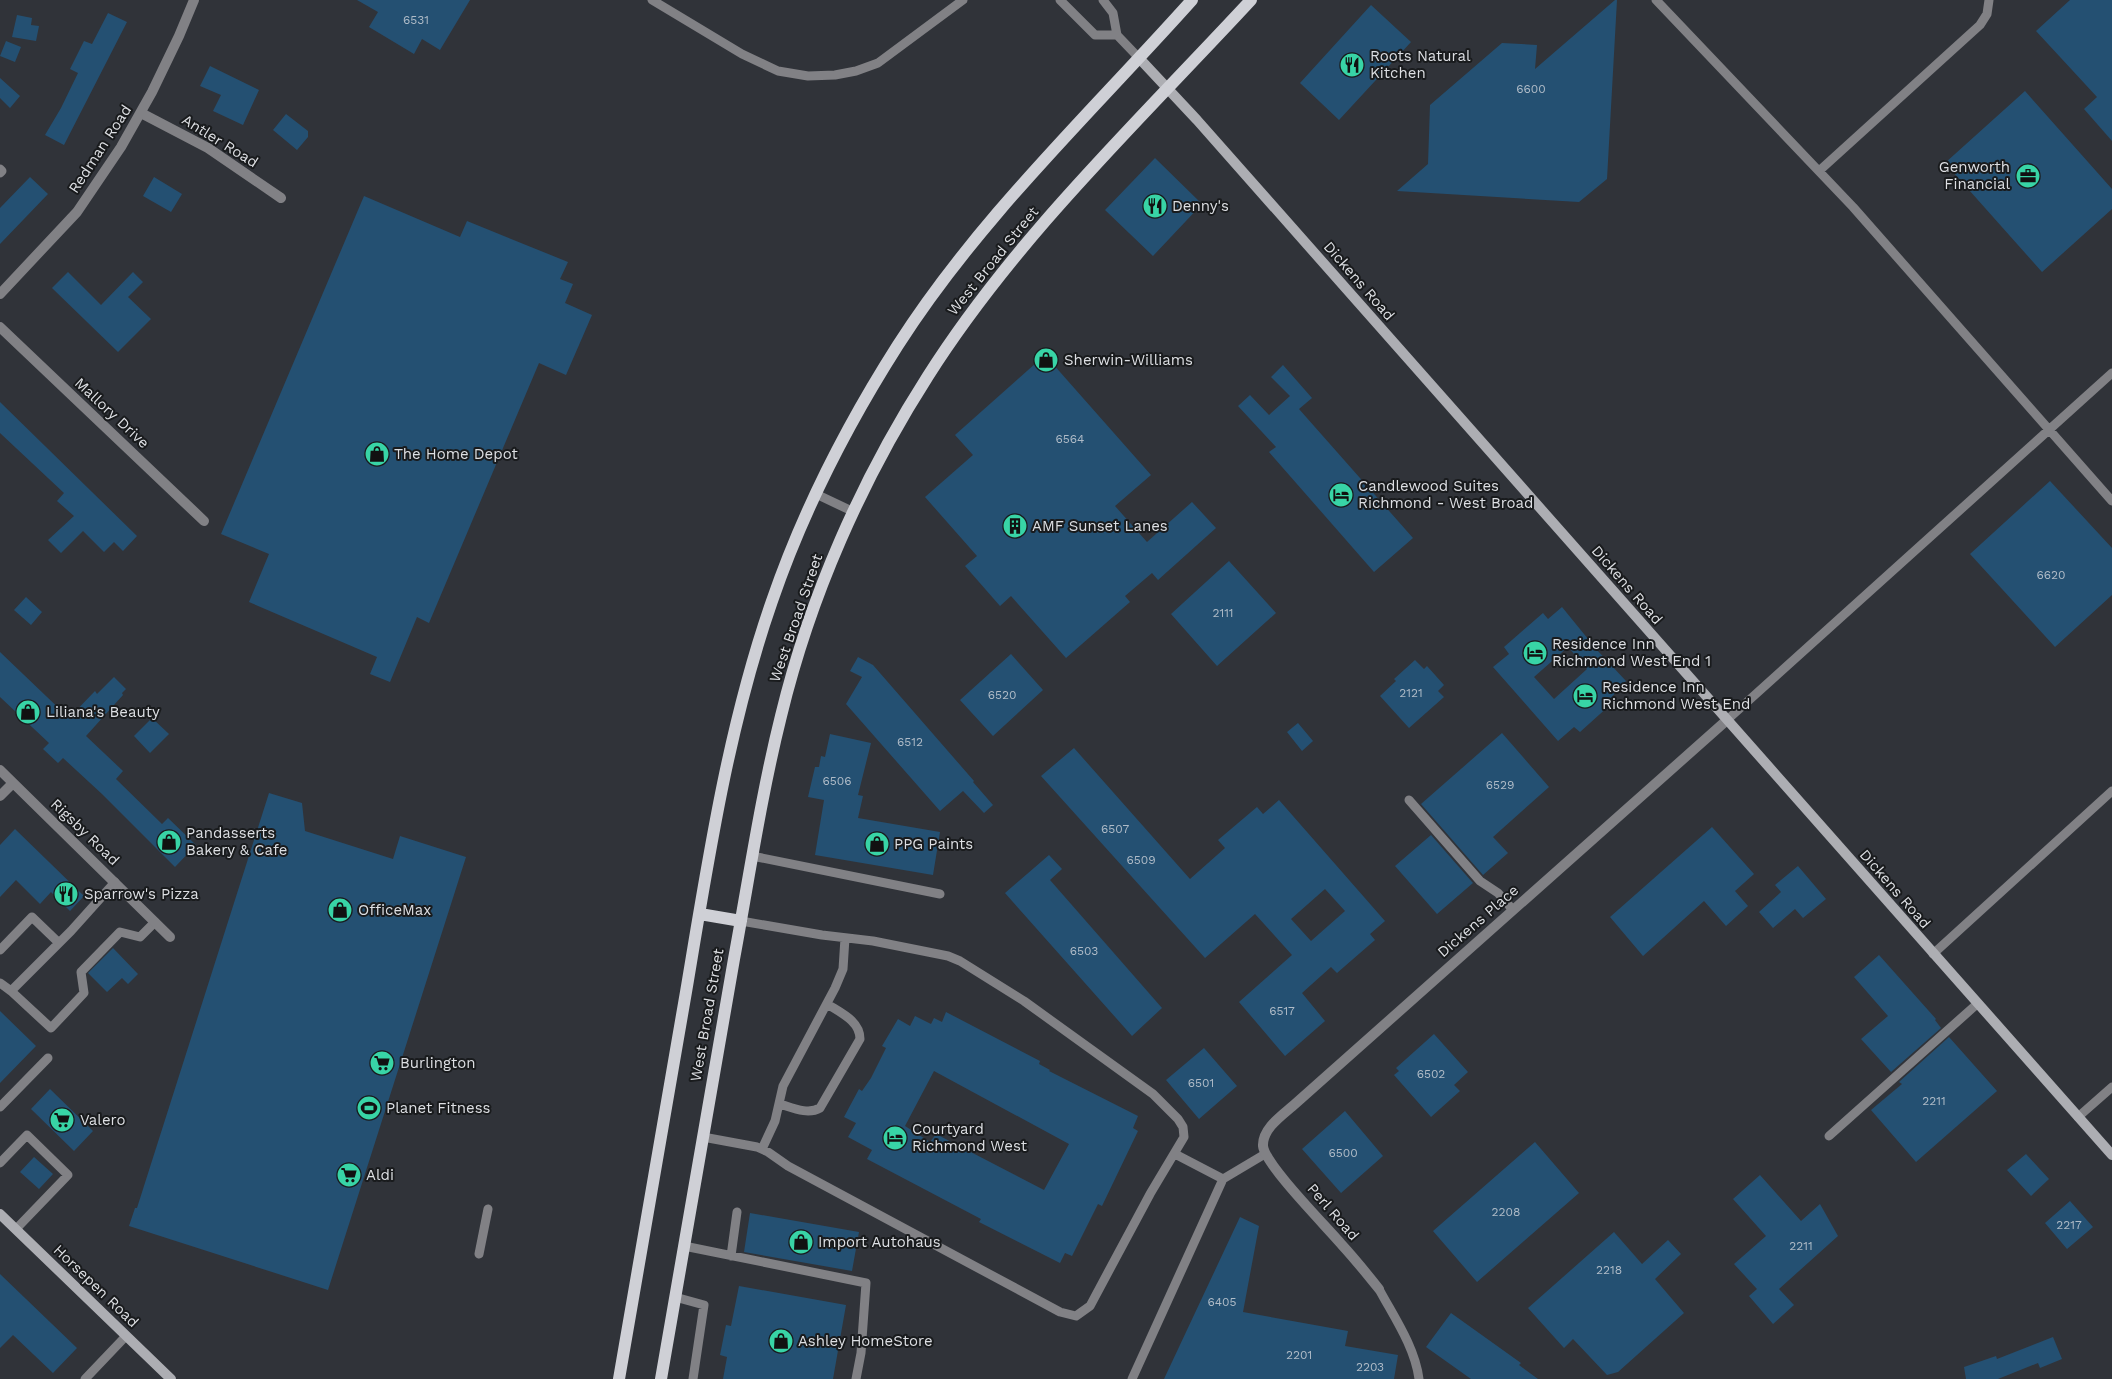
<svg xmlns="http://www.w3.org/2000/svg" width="2112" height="1379" font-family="'Work Sans',sans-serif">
<rect width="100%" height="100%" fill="#303339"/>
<path fill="#245072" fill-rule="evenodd" d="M357,0h113l-30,50 -18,-11 -8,15 -45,-27 9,-15z
M1615,0h2l-10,179 -28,23 -182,-11 31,-27 2,-59 72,-62 35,2 -2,24z
M2070,0h42v141l-28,-32 13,-12 -61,-66z
M1371,5l40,37 -72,78 -39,-37z
M108,13l19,9 -63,123 -19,-10 16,-27 17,-35 -8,-4 14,-28 8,3z
M17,15l15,3 -1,7 8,1 -3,15 -24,-4z
M6,41l15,6 -6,15 -15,-6z
M210,66l49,24 -16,35 -30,-14 8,-16 -21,-9z
M0,78l20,18 -10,12 -10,-10z
M2025,91l87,98v20l-70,63 -97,-109z
M286,114l22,17v6l-11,13 -24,-20z
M1155,158l47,46 -49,52 -48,-46z
M30,177l18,17 -48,50v-36z
M154,177l28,17 -11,18 -28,-16z
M364,196l96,41 7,-16 101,41 -8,17 13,5 -8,19 27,12 -26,60 -27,-12 -110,260 -12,-6 -27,65 -20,-8 7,-17 -128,-55 20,-48 -48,-20z
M68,272l33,33 32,-33 10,10 -15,15 23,22 -33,33 -66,-64z
M1045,355l106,120 -36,31 32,36 45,-40 24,26 -58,52 -6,-7 -27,23 5,6 -64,56 -55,-62 -11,10 -35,-40 12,-10 -52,-59 48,-42 -18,-20z
M1283,365l29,33 -13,11 114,129 -39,34 -105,-120 7,-5 -38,-41 12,-11 19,20 21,-19 -19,-19z
M0,402l137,134 -14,15 -9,-9 -10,10 -21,-21 -22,22 -13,-13 26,-24 -17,-15 7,-8 -64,-60z
M2050,481l62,67v47l-57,52 -85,-93z
M1229,561l47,52 -59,53 -46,-52z
M26,597l16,15 -11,13 -17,-15z
M1562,607l35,43 29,31 -17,19 1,5 -30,27 -6,-5 -16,14 -65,-74 16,-13 -5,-7 39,-34 5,6zM1568,647l19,22 -33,30 -20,-22z
M0,652l69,66 26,-27 2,3 17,-17 12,12 -4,4 1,2 -37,41 37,35 -7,8 46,45 6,-6 28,27 -21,22 -73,-73 -39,-36 -5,5 -15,-14 6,-6 -49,-46z
M1011,654l32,36 -50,46 -33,-36z
M858,657l15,8 101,116 -1,1 20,23 -9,8 -21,-22 -23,20 -94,-107 16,-27 -12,-6z
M1415,660l9,9 3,-3 17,19 -6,6 6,6 -35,31 -29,-32 16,-15 -2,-2z
M152,718l17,16 -19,19 -16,-17z
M1298,723l15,18 -11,10 -15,-19z
M1502,733l47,54 -56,50 15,16 -25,22 -62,-71z
M830,734l41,9 -13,52 5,1 -5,22 82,14 -7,43 -118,-20 9,-55 -16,-3 7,-30h4l2,-11 4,1z
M1074,748l116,131 35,-31 -7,-8 39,-33 6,7 16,-14 106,121 -15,13 5,6 -38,33 -6,-6 -29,26 23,28 -40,35 -46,-54 53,-47 -37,-41 -50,44 -164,-182zM1325,889l20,22 -34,30 -20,-22z
M269,793l33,10 3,28 88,28 7,-23 66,21 -138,433 -199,-64 6,-18h2z
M1712,827l42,47 -19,17 13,15 -22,20 -22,-25 -61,55 -33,-39z
M15,829l69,67 -14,15 -19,-19 -11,12 -24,-24 -16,17v-52z
M1431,835l42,48 -36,31 -42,-48z
M1049,855l13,14 -12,11 112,128 -30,28 -127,-143z
M1798,866l28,33 -23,19 -8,-9 -22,19 -14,-16 22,-20 -6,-7z
M113,948l25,26 -10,10 -6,-6 -15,14 -19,-19z
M1879,955l57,64 -1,1 6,8 -50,44 -30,-33 27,-23 -34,-39z
M0,1011l36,35 -36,37z
M946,1012l94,49 -1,3 11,6 -1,1 89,45 -5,12 5,3 -36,75 -4,-2 -26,52 -7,-3 -5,10 -81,-41 2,-3 -114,-60 5,-9 -24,-13 8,-14 -12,-6 15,-28 3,2 9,-13 15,-30 -4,-2 16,-27 12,7 5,-10 16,8 3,-6 8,4zM934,1071l135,73 -25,46 -108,-56 -6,8 -25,-16z
M1434,1034l34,38 -14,13 6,6 -29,26 -37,-42 5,-4 -3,-3z
M1949,1037l48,54 -81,71 -45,-52 31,-26 -3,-2z
M1204,1048l33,38 -38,33 -33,-39z
M50,1089l43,42 -19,20 -43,-42z
M1345,1111l38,45 -42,37 -39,-44z
M1535,1142l44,51 -102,89 -44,-51z
M2026,1154l23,25 -18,17 -24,-26z
M34,1157l19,17 -14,15 -19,-17z
M1760,1175l41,46 19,-17 18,32 -59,53 15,16 -21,19 -24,-28 8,-7 -23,-25 32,-28 -33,-37z
M2070,1201l23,26 -26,22 -22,-26z
M750,1213l109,19 -7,39 -108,-19z
M1240,1217l19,9 -16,86 105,19 -3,15 53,9 -4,24h-230z
M1614,1232l28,32 26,-24 13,14 -26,25 29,34 -66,59 -11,3 -34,-36 -9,9 -36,-40z
M0,1274l77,74 -24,25 -40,-38 -13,13z
M739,1286l107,19 -13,74h-110l4,-22 -7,-2 6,-30 5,1z
M1451,1313l70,50 -2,2 19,14h-67l-45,-32z
M2053,1337l9,22 -22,9 -2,-5 -40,16h-32l-2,-12 32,-11 1,3z"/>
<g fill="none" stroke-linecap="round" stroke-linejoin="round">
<path stroke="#818185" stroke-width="9" d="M652,0l90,54 36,17 30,5 27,-1 21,-4 22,-8 85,-63
M1060,0l35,35h22
M1103,0l10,13 4,22 22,23
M1656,0l197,207 259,294
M0,169l2,2 -2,2
M1819,171l161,-146 7,-11 2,-14
M816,494l38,18
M1727,720l385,-347
M1409,800l71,81 18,12 15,17
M752,856l188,38
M0,950l32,-33 27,26
M1933,954l179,-163
M0,983l11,8 60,-60 44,-49
M11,991l40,37 33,-35 -3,-21 39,-40 20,5 15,-15
M780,1104c13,4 28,11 40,4l40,-69c0,-18 -19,-26 -33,-35
M0,1107l48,-49
M2078,1117l34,-30
M1829,1136l148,-132
M703,1137l54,10 11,5 20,14 272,146 16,4 14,-10 60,-112 34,-57 -1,-10 -5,-8 -25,-25 -129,-93 -64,-40 -12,-5 -75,-15 -51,-6 -81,-14
M762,1149l13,-28 8,-35 52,-98 8,-19 2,-31
M1175,1154l48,25
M0,1163l27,-28 41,40 -52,54
M684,1246l182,37 -5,70 -5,26
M479,1254l9,-45
M731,1256l6,-44
M1379,1289c15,28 36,58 40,90
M675,1297l29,8 -11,74
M85,1379l41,-43
M1132,1379l91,-200 42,-25"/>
<path stroke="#818185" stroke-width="10" d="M141,113l67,35 73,50
M0,294l77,-82 44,-65 31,-55 27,-56 15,-36
M0,327l204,194
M0,770l170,167
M0,796l13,-13
M1379,1289c-12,-15 -24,-30 -37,-44 -15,-18 -77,-80 -79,-99 -1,-18 21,-32 32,-42l432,-384"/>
<path stroke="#adaeb3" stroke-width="10" d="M1139,58l58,62 915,1035
M0,1214l171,165"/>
<path stroke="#cfd0d6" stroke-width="12" d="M700,914l41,7
M619,1379c22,-129 44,-258 67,-387 22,-131 42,-265 86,-391 31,-90 75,-176 126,-256 82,-128 193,-232 294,-345
M661,1379c24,-140 48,-280 73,-420 15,-81 27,-163 47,-243 29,-120 81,-237 147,-340 89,-140 211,-255 323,-376"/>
</g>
<defs>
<symbol id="restaurant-disc" viewBox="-11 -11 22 22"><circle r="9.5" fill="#38d4a6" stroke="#191b1d"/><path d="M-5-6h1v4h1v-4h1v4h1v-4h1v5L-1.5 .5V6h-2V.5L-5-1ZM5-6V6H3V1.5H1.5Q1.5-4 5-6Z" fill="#111"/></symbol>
<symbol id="office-disc" viewBox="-11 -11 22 22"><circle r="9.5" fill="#38d4a6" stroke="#191b1d"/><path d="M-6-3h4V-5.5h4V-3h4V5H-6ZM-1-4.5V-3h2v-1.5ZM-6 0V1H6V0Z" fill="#111"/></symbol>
<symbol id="shop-disc" viewBox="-11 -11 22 22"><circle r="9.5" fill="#38d4a6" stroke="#191b1d"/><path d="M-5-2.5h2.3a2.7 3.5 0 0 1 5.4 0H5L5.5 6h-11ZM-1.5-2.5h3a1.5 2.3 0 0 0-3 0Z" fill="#111"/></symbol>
<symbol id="hotel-disc" viewBox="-11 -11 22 22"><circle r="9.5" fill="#38d4a6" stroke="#191b1d"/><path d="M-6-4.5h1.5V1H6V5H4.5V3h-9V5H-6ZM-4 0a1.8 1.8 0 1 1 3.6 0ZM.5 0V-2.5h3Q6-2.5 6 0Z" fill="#111"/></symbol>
<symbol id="building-disc" viewBox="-11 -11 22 22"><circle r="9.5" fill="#38d4a6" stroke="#191b1d"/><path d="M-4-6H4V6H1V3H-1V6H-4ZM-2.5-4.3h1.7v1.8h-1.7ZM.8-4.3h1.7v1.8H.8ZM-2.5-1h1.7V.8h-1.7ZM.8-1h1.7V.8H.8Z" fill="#111"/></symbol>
<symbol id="supermarket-disc" viewBox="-11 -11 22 22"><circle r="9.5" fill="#38d4a6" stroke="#191b1d"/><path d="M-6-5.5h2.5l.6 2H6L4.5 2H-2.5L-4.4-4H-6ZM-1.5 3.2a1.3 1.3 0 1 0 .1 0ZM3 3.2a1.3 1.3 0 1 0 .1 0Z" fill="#111"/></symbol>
<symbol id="stadium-disc" viewBox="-11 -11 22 22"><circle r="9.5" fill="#38d4a6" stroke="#191b1d"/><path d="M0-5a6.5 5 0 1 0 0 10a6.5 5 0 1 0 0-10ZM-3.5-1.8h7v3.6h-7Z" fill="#111"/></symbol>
</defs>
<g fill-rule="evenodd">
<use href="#restaurant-disc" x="1338" y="51" width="28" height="28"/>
<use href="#office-disc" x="2014" y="162" width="28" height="28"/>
<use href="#restaurant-disc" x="1141" y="192" width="28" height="28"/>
<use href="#shop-disc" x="1032" y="346" width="28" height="28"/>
<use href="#shop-disc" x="363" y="440" width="28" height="28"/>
<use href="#hotel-disc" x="1327" y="481" width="28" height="28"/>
<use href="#building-disc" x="1001" y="512" width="28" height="28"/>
<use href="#hotel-disc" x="1521" y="639" width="28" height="28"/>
<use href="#hotel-disc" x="1571" y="682" width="28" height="28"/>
<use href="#shop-disc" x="14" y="698" width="28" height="28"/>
<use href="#shop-disc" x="155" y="828" width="28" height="28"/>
<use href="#shop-disc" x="863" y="830" width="28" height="28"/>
<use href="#restaurant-disc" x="52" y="880" width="28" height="28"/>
<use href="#shop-disc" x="326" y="896" width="28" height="28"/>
<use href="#supermarket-disc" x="368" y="1049" width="28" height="28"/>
<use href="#stadium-disc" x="355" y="1094" width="28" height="28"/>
<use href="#supermarket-disc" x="48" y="1106" width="28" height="28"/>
<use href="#hotel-disc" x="881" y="1124" width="28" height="28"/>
<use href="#supermarket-disc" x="335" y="1161" width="28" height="28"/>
<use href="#shop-disc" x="787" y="1228" width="28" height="28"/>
<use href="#shop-disc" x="767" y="1327" width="28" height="28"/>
</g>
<g text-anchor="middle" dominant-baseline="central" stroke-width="4" stroke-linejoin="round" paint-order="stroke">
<g font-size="12" fill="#afbbc7">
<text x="416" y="20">6531</text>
<text x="1531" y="89">6600</text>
<text x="1070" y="439">6564</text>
<text x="2051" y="575">6620</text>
<text x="1223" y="613">2111</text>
<text x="1411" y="693">2121</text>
<text x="1002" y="695">6520</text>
<text x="910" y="742">6512</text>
<text x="837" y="781">6506</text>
<text x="1500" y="785">6529</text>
<text x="1115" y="829">6507</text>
<text x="1141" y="860">6509</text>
<text x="1084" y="951">6503</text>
<text x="1282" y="1011">6517</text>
<text x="1431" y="1074">6502</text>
<text x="1201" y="1083">6501</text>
<text x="1934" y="1101">2211</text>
<text x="1343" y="1153">6500</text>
<text x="1506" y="1212">2208</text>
<text x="2069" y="1225">2217</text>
<text x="1801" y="1246">2211</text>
<text x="1609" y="1270">2218</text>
<text x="1222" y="1302">6405</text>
<text x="1299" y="1355">2201</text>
<text x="1370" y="1367">2203</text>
</g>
<g font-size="15" fill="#dddfe3" stroke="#191b1d" text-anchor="start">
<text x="1370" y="56">Roots Natural<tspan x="1370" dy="17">Kitchen</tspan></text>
<text x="2010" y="167" text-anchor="end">Genworth<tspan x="2010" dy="17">Financial</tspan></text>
<text x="1172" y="206">Denny's</text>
<text x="1064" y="360">Sherwin-Williams</text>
<text x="394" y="454">The Home Depot</text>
<text x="1358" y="486">Candlewood Suites<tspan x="1358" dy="17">Richmond - West Broad</tspan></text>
<text x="1032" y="526">AMF Sunset Lanes</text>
<text x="1552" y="644">Residence Inn<tspan x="1552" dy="17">Richmond West End 1</tspan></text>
<text x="1602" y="687">Residence Inn<tspan x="1602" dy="17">Richmond West End</tspan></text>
<text x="46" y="712">Liliana's Beauty</text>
<text x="186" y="833">Pandasserts<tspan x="186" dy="17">Bakery &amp; Cafe</tspan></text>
<text x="894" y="844">PPG Paints</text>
<text x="84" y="894">Sparrow's Pizza</text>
<text x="358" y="910">OfficeMax</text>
<text x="400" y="1063">Burlington</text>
<text x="386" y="1108">Planet Fitness</text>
<text x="80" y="1120">Valero</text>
<text x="912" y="1129">Courtyard<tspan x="912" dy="17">Richmond West</tspan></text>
<text x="366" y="1175">Aldi</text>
<text x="818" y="1242">Import Autohaus</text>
<text x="798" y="1341">Ashley HomeStore</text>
</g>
<g font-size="15" fill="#dddfe3" stroke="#191b1d">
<text transform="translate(220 141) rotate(32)">Antler Road</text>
<text transform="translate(100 149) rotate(-57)">Redman Road</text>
<text transform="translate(993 261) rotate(-51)">West Broad Street</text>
<text transform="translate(1359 281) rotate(49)">Dickens Road</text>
<text transform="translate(112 413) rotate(43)">Mallory Drive</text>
<text transform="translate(1627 585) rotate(49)">Dickens Road</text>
<text transform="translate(796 618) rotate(-71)">West Broad Street</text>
<text transform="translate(85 832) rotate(44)">Rigsby Road</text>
<text transform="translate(1895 889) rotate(49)">Dickens Road</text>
<text transform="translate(1478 921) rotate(-41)">Dickens Place</text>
<text transform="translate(707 1015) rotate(-80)">West Broad Street</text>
<text transform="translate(1333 1212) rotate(49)">Perl Road</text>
<text transform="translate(96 1286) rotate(44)">Horsepen Road</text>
</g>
</g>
</svg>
